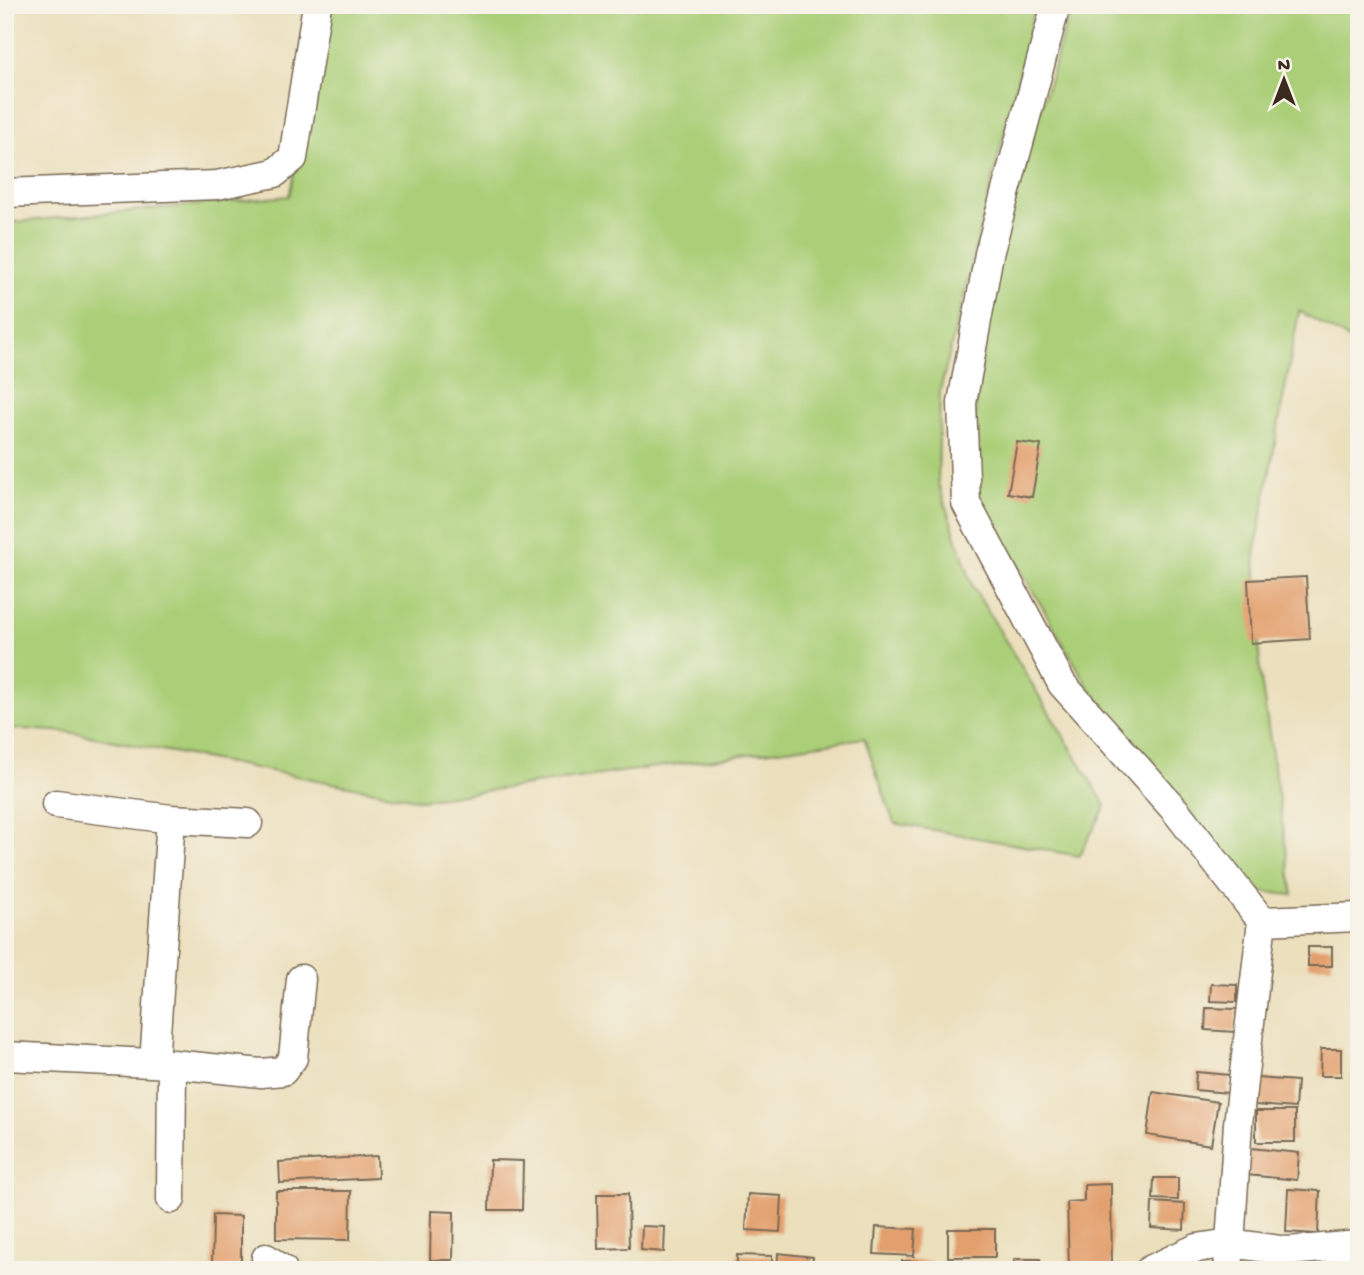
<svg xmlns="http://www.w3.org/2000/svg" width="1364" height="1275" font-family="'Gochi Hand',sans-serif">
<rect width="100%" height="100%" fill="#f7f3e8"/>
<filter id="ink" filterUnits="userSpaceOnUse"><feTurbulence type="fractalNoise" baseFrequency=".0143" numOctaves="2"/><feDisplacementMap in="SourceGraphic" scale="14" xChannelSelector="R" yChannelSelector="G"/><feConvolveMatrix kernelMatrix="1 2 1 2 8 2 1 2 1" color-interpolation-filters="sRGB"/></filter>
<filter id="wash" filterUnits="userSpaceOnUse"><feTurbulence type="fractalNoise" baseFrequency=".00686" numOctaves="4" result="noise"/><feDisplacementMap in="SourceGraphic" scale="28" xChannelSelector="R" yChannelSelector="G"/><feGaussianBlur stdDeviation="1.57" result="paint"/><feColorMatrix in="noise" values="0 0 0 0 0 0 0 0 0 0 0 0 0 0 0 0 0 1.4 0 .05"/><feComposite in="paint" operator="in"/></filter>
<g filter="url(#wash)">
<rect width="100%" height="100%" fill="#ebdfbc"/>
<path fill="#abcf78" stroke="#737c4b" stroke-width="2" d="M331,5h705l-96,386 -2,92 35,104 133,219 -27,50 -185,-33 -30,-85 -443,62 -353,-68 -63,-4v-505l284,-27z
M1072,5h287v340l-60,-34 -44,243 5,119 33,222 -38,-4 -166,-203 -115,-199 2,-89 22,-148z"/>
<g id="blocks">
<path fill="#e3a06e" d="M1017,442l24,3 -9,52 -24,-4z
M1306,577l4,62 -59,4 -3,-63z
M1308,947h24v19h-24z
M1211,984l26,1v17l-27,-1z
M1206,1008l31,1 -2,23 -30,-2z
M1321,1049h20v27h-21z
M1196,1072l34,3 -2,18 -33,-3z
M1257,1078l40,3 -2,27 -40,-3z
M1153,1092l65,10 -7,43 -64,-10z
M1256,1111h39v31h-39z
M1250,1148l49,5 -2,27 -50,-5z
M377,1156l1,22 -98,5 -1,-21z
M490,1160l33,1 -1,49h-33z
M1154,1178h24v22l-25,-1z
M1111,1184l1,85h-43l-2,-67 17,-1v-16z
M1288,1189l32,2 -2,43 -32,-2z
M276,1191h75l-1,49 -74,-1z
M597,1194h31l1,54 -31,1z
M748,1194l34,2 -2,36 -34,-2z
M1152,1202l33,2 -1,26 -33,-2z
M431,1211l23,1 -1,48h-23z
M213,1215l28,1v51h-29z
M642,1226l23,1 -1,25 -23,-2z
M876,1227l40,2 -2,27 -40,-2z
M948,1229h47v28h-47z
M778,1253l35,4 -1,13h-35z
M737,1255l35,1v14h-35z
M1014,1259h26v11h-26z
M902,1261h28v9h-28z"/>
</g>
</g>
<g filter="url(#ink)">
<use href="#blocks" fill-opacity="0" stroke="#796955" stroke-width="2"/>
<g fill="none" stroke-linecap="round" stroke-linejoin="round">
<defs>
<path id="street" d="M1056,5l-67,249 -27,149 4,100 96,181 113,126 87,111
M5,193l212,-8 58,-12 18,-15 24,-153
M56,804l115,15 77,4
M5,1056l167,8 89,9 22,-2 10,-13 8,-79
M154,1063l17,-244
M171,1199l1,-135
M266,1258l17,12
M1150,1270l47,-22 33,-5 8,-119 24,-203 97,-4
M1228,1270l2,-27 58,8 71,-6"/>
</defs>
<use href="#street" stroke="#796955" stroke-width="31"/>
<use href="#street" stroke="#fff" stroke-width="28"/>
</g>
</g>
<rect width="1364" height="1275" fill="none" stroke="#f7f3e8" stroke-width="28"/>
<g transform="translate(1284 80)" stroke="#f7f3e8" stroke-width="5" paint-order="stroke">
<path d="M0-5L12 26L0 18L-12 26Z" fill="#3b2a1e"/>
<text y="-10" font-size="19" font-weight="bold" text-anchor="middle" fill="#3b2a1e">N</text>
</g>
</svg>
